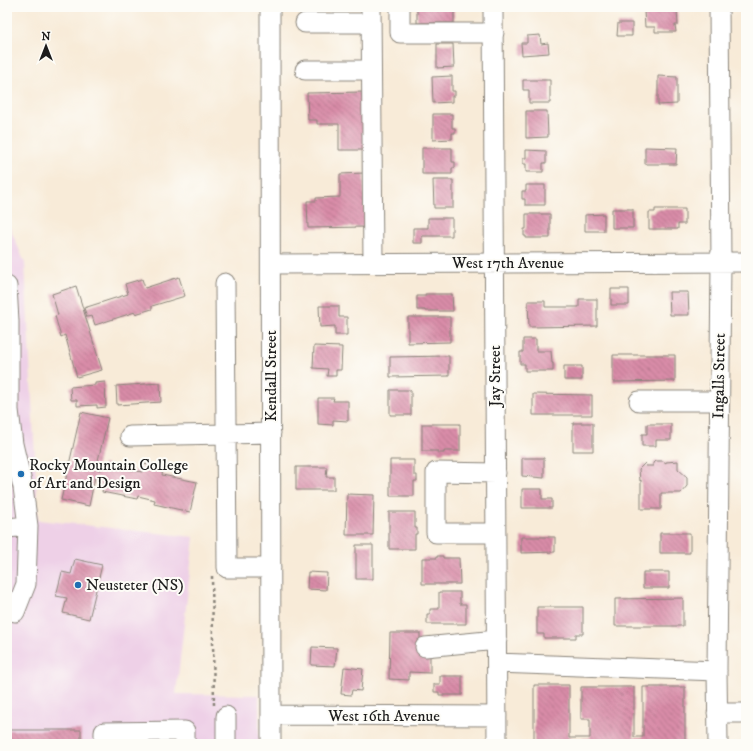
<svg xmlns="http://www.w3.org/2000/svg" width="753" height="751" font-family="'IM FELL DW Pica',serif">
<defs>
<pattern id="building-back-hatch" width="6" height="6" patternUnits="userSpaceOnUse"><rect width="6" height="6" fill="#d98ca8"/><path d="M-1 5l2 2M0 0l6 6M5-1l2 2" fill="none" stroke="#af7288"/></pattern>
</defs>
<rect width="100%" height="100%" fill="#fdfcf7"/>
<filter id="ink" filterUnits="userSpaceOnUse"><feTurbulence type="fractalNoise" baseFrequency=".025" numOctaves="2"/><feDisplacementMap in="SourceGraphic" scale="8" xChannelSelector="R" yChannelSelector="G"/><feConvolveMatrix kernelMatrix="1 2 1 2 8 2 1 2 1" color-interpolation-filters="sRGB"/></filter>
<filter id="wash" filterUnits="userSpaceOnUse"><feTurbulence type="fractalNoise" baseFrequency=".012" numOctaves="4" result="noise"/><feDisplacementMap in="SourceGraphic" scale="16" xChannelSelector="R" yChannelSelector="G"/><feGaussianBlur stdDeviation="0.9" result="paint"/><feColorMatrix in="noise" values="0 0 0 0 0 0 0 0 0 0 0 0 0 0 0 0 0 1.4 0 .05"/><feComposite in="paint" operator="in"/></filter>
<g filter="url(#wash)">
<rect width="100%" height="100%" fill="#f8ebd8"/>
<path fill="#eed0e7" d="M7,221l18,42 13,257 156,17 -18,157 83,1v49h-252z"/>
<g id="blocks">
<path fill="url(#building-back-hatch)" d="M417,7h37v16h-37z
M527,7h34v2h-34z
M677,10l1,15h-3l1,7h-21v-5h-10l-1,-16z
M618,23h14v13h-15z
M540,35l1,9 7,-1 1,10 -27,2 -1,-12h6v-7z
M437,44h16l1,23 -17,1z
M452,76v15h3v5h-3v6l-19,1 -1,-26z
M658,76l19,1v27l-19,1z
M523,80h27v23h-21v-13h-6z
M366,92l1,58h-28v-26h-22v-4h-9l-1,-27z
M526,111h21l1,26 -22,1z
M433,114h19v14h3v5h-3v6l-19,1z
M645,147l32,1 -1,16h-31z
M422,148h30v14h3v6h-3v6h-30z
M526,150l20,1v12h-3v9h-17v-8h-3v-6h3z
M364,173l1,54 -57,1 -1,-27h9v-3l24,-1v-23z
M433,180h20v28h-19z
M526,185h19v20h-20v-6h-3v-8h4z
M612,209h21v19h-21z
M655,209h30v15h-7v5h-29v-17h6z
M526,214h24v24h-24v-2h-2v-7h2z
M604,214v17h-19v-16z
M428,218h24v18h-30v7h-9v-15h15z
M179,277l6,19 -33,10v3l-17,5v-2l-40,13 -3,-9 -5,1 -3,-9 44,-14 -3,-10 17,-5 3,9z
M76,286l26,84 -25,7 -12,-42 -4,2 -6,-21 3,-1 -6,-21z
M611,289h18v16h-18z
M669,292h19l1,23h-19z
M425,294h27l1,17h-28v-1h-8v-14h8z
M579,299h18v27l-68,1 -1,-26h17v6h34z
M319,306h20v11h8v18h-12v-9l-15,1z
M408,317h42v25l-42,1z
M523,339h13v12h15l1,12h1v8h-28v-7h-5v-12h3z
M314,346l28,1 -1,23h-5v6h-9l1,-7 -15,-1z
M613,355h62v26l-62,1z
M449,356v20l-59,1v-20z
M564,366h18v14h-18z
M105,382l1,25 -9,1v-3l-20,1v-6h-6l-1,-13 25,-2v-2z
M160,383l1,19 -44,3 -1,-19z
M390,390h21v25h-21z
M533,394l59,1v20h-59z
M318,398h16l-1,3h15v20l-15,-1v5l-15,-1z
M81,412l27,6 -12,51 5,1 2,-6 39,8 2,-8 19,4 -1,7 35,7 -7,30 -36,-8 1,-4 -17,-4 -1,3 -35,-7 1,-6 -5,-1 2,-7 -5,-1 -6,29 -28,-6z
M573,423h20v28h-20z
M422,424h38v27h-16v2h-6v-2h-16z
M647,424h24v16h-15v6h-14v-12h5z
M522,458h22v20l-22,-2z
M390,460h24v15h3v6h-3v15h-24z
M655,461h8l3,2v-1l12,-1v8l9,8v9l-6,7h-20v16h-20v-29l-1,1 -1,-12 6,-6 1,3h7v-3z
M296,467h31l-1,10h8v13h-38z
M522,489h20v10h10v9h-30z
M347,494l27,1 -1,40h-27z
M389,512h26v16h2v6h-2v15h-26z
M660,533h30v20h-30z
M521,537h34v15l-34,1z
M356,545h17v34h-17z
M437,556h6v2h16l1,26h-38v-26h15z
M75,559l27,6 -13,54 -26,-6 4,-15 -11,-2 6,-24 9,2z
M308,572l19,1 -1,17 -19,-1z
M643,572h26v16h-26z
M439,592h21v12h6v20h-39v-10h3v-5h9z
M683,598v28h-68v-27z
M537,607h46v27h-7v4h-32v-4h-7z
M390,633h30v16l10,6v18l-21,-1v8l-20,-1z
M312,647l25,1 -2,18 -24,-1z
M344,667l19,2 -2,22 -9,-1 -1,5 -10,-1z
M440,676h22v19h-23v-3h-5v-8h6z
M534,685h35v53h21v-19h-9v-32h53v50h9v-50h42v57h-151z
M7,730h74v14h-74z"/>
</g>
</g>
<g filter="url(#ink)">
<use href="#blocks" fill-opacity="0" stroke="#8a847a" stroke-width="1"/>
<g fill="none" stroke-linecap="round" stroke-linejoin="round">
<defs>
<path id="minor" d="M270,7l1,737
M371,7l2,256
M400,7v26h94
M493,7l4,737
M305,23h66
M305,70h66
M271,264l475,-2
M225,283l2,285h44
M7,286l2,35v89l4,34 10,43 5,39 -2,58 -11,28 -8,-4
M639,401h80
M130,436l141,-3
M496,473l-60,-1v61h60
M7,528l21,-2
M425,647l72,-7
M497,663l220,8
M717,713h29
M271,715l226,1
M226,716v28
M104,744v-12l81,-1v13
M718,744l-1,-73 4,-409 -2,-255"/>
</defs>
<use href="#minor" stroke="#8a847a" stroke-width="21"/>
<path stroke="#8a847a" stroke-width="2.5" stroke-dasharray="3 3" stroke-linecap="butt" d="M212,576l2,129"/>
<use href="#minor" stroke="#fff" stroke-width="19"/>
</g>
</g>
<g fill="#1f6fb2" stroke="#fdfcf7" stroke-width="1.5">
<circle cx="21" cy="474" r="4"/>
<circle cx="78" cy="585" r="4"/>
</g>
<g text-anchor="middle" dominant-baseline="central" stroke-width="4" stroke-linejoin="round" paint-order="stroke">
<g font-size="16" fill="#1c1c1c" stroke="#fdfcf7">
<text x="508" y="263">West 17th Avenue</text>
<text transform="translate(271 376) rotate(-90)">Kendall Street</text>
<text transform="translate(495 376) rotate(-90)">Jay Street</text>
<text transform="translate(719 376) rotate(-89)">Ingalls Street</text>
<text x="384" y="716">West 16th Avenue</text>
</g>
<g font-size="16" fill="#1c1c1c" stroke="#fdfcf7" text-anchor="start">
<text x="29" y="465">Rocky Mountain College<tspan x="29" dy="18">of Art and Design</tspan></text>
<text x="86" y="585">Neusteter (NS)</text>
</g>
</g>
<rect width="753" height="751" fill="none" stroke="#fdfcf7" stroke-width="24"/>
<g transform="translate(46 46)" stroke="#fdfcf7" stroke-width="3" paint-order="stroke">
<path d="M0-3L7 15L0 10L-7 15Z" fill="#1c1c1c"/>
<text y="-6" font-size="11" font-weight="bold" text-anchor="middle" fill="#1c1c1c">N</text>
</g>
</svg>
